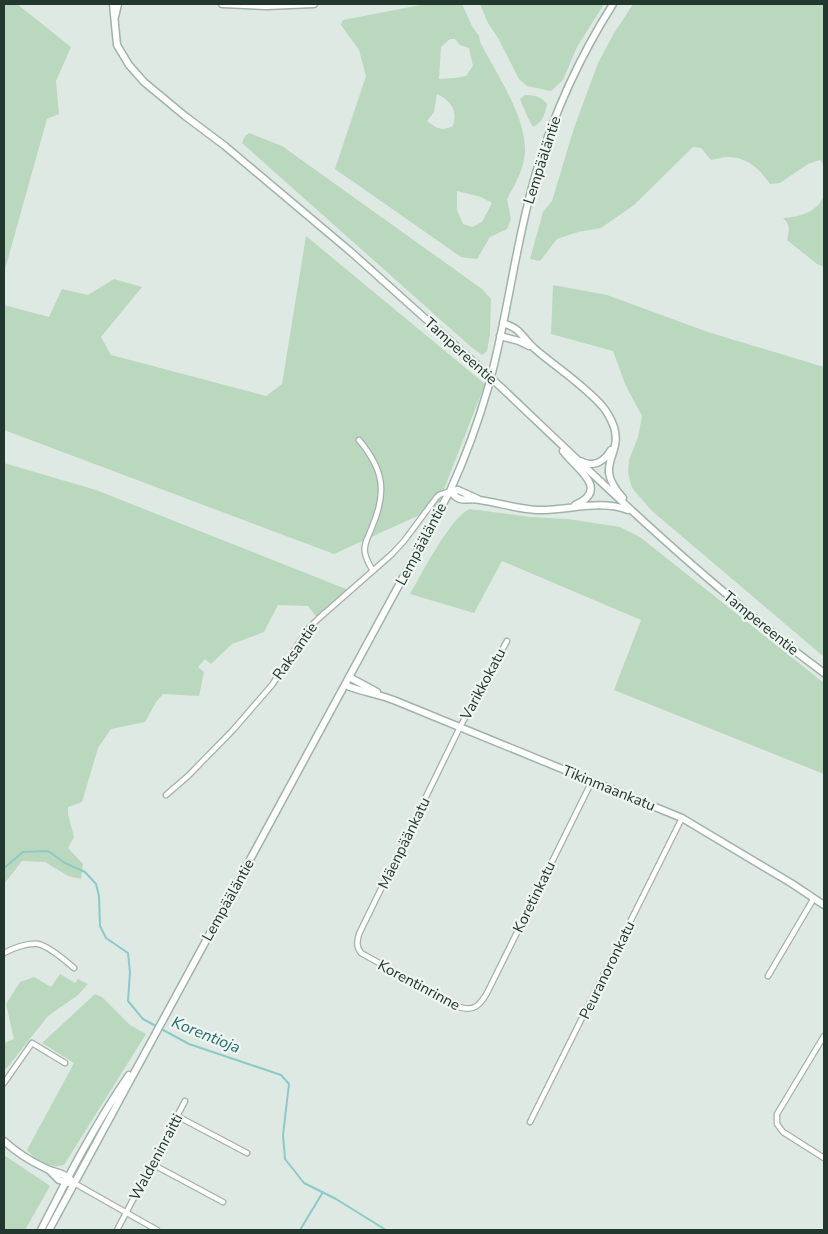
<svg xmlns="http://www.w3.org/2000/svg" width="828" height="1234" font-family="'Nunito Sans',sans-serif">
<rect width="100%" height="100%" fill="#dfe9e3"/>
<path fill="#bad8bd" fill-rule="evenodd" d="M4,4h13l54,43 -15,34 3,33 -12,5 -43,154z
M426,4h36l10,22 7,10 1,6c16,31 46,74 45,110 -1,17 -10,33 -18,47l4,20 -4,10 -17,8 -13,22 -16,-2 -126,-88 31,-93 -7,-26 -18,-25 2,-5zM450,39h5l5,6 9,3 4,18 -7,10 -11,2 -16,1 2,-32zM437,94c14,7 21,16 16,32 -12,6 -16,2 -26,-5l7,-9zM457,191l24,6 11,6 -10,19 -10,5 -9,-3 -6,-14z
M480,4h124l-27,43 -14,33 -12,11 -24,-5 -8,-7 -21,-41 -10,-15z
M633,4h191v161l-4,-5 -12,4 -28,19 -10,1c-11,-16 -23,-27 -43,-27 -5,0 -10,2 -16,3l-10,-12 -8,-1 -59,58 -33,23 -23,4 -21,7 -17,22 -10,-2 13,-47 9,-11 22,-73 24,-65 15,-28z
M525,95c9,0 16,1 22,9 -2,10 -4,18 -14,23l-5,-9 -8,-19z
M249,133l33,13 200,143 9,10 -1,35 -3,17 -5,4 -12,-9 -228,-203 3,-7z
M824,196v71l-7,-3 -30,-24c2,-9 4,-15 -4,-22 17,-1 34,-6 41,-22z
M306,236l179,148 -48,123 -103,47 -330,-124v-125l45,12 13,-28 26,6 26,-16 28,8 -41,50 10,18 155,41 16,-12z
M553,285l54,10 101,37 116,35v290l-172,-146 -20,-23 -4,-15 1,-13 9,-23 4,-21 -17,-32 -12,-33 -62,-17z
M4,463l92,27 255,101 -33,28 -10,-13 -30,-1 -14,27 -32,12 -21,20 -6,-5 -7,8 6,5 -5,24 -36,-2 -7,8 -11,20 -34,7 -13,19 -16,54 -14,5v7l6,23 -6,11 15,16 -2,15 -13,-3 -23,-14 -23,-1 -18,23z
M470,509l60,8 38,2 52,8 20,10 184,146v91l-210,-84 27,-70 -139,-59 -28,52 -64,-19c12,-20 41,-78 60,-85z
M60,974l15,9 3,-4 10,5 -10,11 -30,21 -42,53 -2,-2v-24l10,-4 -8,-35 14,-22 14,-5 17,10z
M95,994l7,3 28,28 16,9 -82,131c-15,4 -26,-3 -37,-15l47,-87 -32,-20z
M4,1155l46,31 -25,44h-21z"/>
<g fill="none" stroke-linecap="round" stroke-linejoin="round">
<path stroke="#8bcac9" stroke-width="2" d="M4,868l19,-16 25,-1 17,12 20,9 11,12 3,12 1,30 6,12 22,15 2,19 -2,29 15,18 46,25 92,31 8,9 -6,51 2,24 19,24 32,16 50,31
M300,1230l23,-38"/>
<defs>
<path id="street" d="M359,440c25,30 28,52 13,87 -3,9 -9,17 -7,26 1,6 5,13 8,18
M507,641l-47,86 -101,207c-2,8 -3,12 2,19l98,54c15,5 21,-2 28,-14l105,-212
M166,795l22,-19 45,-46 39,-45 36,-56 10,-10 74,-65 12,-13 32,-43 3,-3 11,-4
M4,953c9,-5 23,-10 34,-9 10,2 28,17 36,24
M768,976l46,-78
M824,1036l-47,78v10l6,8 41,26
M4,1083l28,-40 33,20
M177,1116l70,37
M530,1122l152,-304
M152,1164l71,38
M74,1183l83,47
M117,1230l68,-129"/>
<path id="secondary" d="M113,4l4,41 12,20 15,17 41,34 40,30 126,106 125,112
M222,4l44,2 48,-2
M115,17l3,-13
M503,323c4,2 10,3 14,7 6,5 11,13 18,19 22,19 49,36 68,58 5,6 8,12 11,20 9,30 -22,37 9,71
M500,336l19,5 10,5
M504,390c76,72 151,145 232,212 28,25 58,49 88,71
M563,451c11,16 49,38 12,54
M580,461c13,7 24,1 31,-11
M450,491c12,14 15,6 30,9 19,3 38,9 57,10 30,1 62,-11 91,0
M450,491l8,-1 20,9
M349,677l28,15
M345,685c16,7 34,9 51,16l286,117 109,65 33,22
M4,1141c12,11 28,21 43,28 8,4 17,3 24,11
M49,1170l10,10 10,3
M41,1230c27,-53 54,-106 88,-155
M49,1230l401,-739c15,-33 28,-68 38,-103 20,-71 27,-145 48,-215 18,-60 44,-117 77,-169"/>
</defs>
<use href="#street" stroke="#a3b0a9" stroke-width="7"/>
<use href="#secondary" stroke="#9fb3a9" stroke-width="9"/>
<use href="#street" stroke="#fff" stroke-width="4.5"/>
<use href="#secondary" stroke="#fff" stroke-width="6"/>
<defs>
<path id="secondary-bridge" d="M476,364l28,26"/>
</defs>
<use href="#secondary-bridge" stroke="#9fb3a9" stroke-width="9" stroke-linecap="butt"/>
<use href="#secondary-bridge" stroke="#fff" stroke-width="6"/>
</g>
<g text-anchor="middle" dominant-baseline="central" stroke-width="4.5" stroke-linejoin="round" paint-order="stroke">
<g font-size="15" fill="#22372e" stroke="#eff6f1">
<text transform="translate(542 160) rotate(-72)">Lempääläntie</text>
<text transform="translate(461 351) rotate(42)">Tampereentie</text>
<text transform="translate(421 544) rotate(-62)">Lempääläntie</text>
<text transform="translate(761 623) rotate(39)">Tampereentie</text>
<text transform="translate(295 651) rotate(-55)">Raksantie</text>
<text transform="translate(483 684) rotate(-62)">Varikkokatu</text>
<text transform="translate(609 788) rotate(22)">Tikinmaankatu</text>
<text transform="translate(404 843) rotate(-64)">Mäenpäänkatu</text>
<text transform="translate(534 897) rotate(-64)">Koretinkatu</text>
<text transform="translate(228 900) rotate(-61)">Lempääläntie</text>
<text transform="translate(607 970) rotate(-64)">Peuranoronkatu</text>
<text transform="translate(419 985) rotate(28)">Korentinrinne</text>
<text transform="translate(156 1157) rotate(-62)">Waldeninraitti</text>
</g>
<g font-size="16" font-style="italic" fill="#226c6d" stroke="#eff6f1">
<text transform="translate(206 1035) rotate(22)">Korentioja</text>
</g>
</g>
<rect width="828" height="1234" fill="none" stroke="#22372e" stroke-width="10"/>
</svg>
